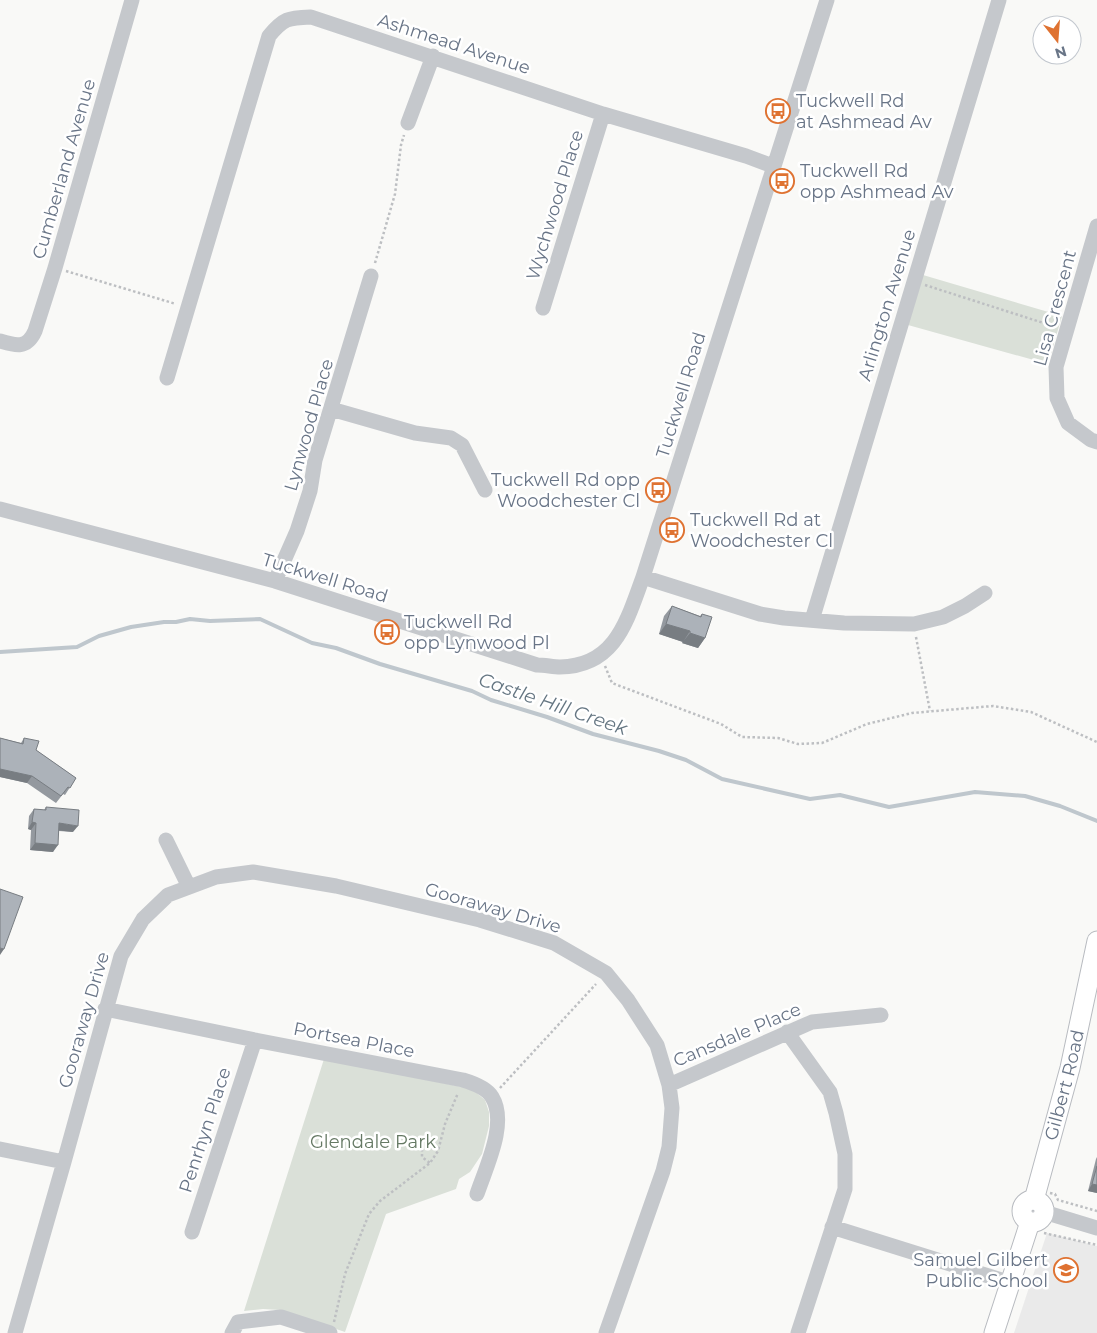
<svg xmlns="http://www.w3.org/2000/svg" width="1097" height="1333" font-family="Montserrat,sans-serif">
<rect width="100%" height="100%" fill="#f9f9f7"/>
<path fill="#eaeaea" d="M1047,1233l50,13v87h-83z"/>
<path fill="#dae0d8" d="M923,275l139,41 -14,48 -140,-39z
M324,1059l148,30 13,11 4,12v14l-7,28 -12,18 -11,7 -3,10 -70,25 -41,118 -65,-22 -17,-1 -19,2z"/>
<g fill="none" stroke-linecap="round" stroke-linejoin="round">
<path stroke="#bfc7cd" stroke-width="4" d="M0,652l77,-5 22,-11 32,-9 33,-5h12l14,-3 20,2 50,-2 52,24 24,5 44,16 92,27 19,9 56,17 46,17 66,17 27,9 36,19 88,20 30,-4 49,12 86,-15 50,4 35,10 37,15"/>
<defs>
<g id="major">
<circle cx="1033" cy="1211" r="11"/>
<path id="s1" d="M1034,1200l36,-132 27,-127"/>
<path d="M994,1333l36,-111"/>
</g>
</defs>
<use href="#major" stroke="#b8bbc0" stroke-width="21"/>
<path stroke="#bdbfc2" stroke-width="2.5" stroke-dasharray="2.5 2.5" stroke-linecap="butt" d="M375,263l20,-69 6,-49 3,-10
M66,271l110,33
M925,285l131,42
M916,637l14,74
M605,666l7,17 109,41 21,13 36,1 20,6 24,-1 45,-19 45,-11 81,-7 38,6 66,30
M500,1088l96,-104
M422,1149v8l8,6
M1050,1193l5,1 3,6 39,11
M1044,1233l53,12
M334,1322l11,-48 24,-60 11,-13 50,-38 8,-12 7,-27 13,-31"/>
<path stroke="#c5c8cc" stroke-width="15" d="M408,123l25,-67
M1097,226l-41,141 1,31 11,25 23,17 6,2
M543,308l60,-194
M0,341c16,5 27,8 35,-10l20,-63 77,-268
M167,378l102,-342c15,-18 19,-18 42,-19l292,97 143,42 27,10
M331,409l84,24 36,5 11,7 23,45
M0,509l275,72 262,84c8,0 16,2 23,2 56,-1 67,-47 83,-90l184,-577
M643,577l117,37 24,4 60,5 70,1 29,-7 22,-11 20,-13
M275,581l22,-50 13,-40 5,-31 56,-184
M812,620l187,-620
M166,840l23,47
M105,1009l150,31 208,40c10,3 24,8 29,17 16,26 -6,70 -15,97
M787,1032l43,60 6,21 9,41v35l-47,144
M669,1085l143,-63 69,-7
M0,1149l64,13
M1044,1212l53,16
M832,1227l179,56
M192,1232l63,-192
M15,1333l49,-171 57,-206 22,-37 25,-24 48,-18 37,-5 83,14 144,34 74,23 52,30 22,27 29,45 12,40 3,23 -3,39 -6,24 -57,162
M232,1333l6,-11 43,-5 49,16"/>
<use href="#major" stroke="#fff" stroke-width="19"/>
</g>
<path fill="#94999f" d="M672,606l28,10 2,-2 3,24 -7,10 -16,-5 1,-1 -24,-8 5,-18z
M0,738l21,5 3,-5 12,12 40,28 -11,17 -2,-1 -7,9 -29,-20 -27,-6z
M46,807l27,25 -14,-1 -6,21 -23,-2 1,-20 -3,-1 1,-13 5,-7 10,1z
M1097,1157v36l-9,-2 8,-32z"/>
<path fill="#787d82" d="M666,624l24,7 -7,11 -24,-8z
M690,633l15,5 -7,10 -16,-5z
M0,769l32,7 -5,7 -27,-6z
M32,822l4,1 -5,7 -3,-1z
M59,823l19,3 -5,6 -18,-2z
M35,843l23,2 -5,7 -23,-2z
M0,948l4,1 -4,6z
M1092,1184l5,1v8l-9,-2z"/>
<path fill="#acb2b9" stroke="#787d82" d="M672,606l29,11 1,-3 10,3 -7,21 -15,-5v-2l-24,-7z
M0,738l23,6 1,-6 15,3 -3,9 40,28 -6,10 -2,-1 -7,9 -29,-20 -32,-7z
M46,807l33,3 -1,16 -19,-3 -1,22 -23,-2 1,-20 -4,-1 2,-13 12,1z
M0,889l23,8 -19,52 -4,-1z
M1097,1166v19l-5,-1z"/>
<defs>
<symbol id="bus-ring" viewBox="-11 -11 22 22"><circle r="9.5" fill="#fff" stroke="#df7231" stroke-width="1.5"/><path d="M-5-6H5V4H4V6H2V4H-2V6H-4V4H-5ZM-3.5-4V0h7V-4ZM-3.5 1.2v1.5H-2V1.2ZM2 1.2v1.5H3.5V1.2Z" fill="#df7231"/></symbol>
<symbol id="school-ring" viewBox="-11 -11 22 22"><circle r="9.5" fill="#fff" stroke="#df7231" stroke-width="1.5"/><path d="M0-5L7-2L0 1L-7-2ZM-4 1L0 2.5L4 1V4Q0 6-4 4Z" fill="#df7231"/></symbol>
</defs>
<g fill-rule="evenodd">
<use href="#bus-ring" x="764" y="97" width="28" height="28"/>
<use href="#bus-ring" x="768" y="167" width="28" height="28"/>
<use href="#bus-ring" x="644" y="476" width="28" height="28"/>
<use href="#bus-ring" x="658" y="516" width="28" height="28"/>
<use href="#bus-ring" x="373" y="618" width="28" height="28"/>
<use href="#school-ring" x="1052" y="1256" width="28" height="28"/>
</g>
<g text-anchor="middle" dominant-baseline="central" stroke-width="5" stroke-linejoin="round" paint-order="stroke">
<g font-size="18" fill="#697587" stroke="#fff">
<text transform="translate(454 44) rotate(18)">Ashmead Avenue</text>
<text transform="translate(64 169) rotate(-74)">Cumberland Avenue</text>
<text transform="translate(555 205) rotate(-73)">Wychwood Place</text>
<text transform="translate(887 305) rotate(-73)">Arlington Avenue</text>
<text transform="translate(1055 308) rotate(-75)">Lisa Crescent</text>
<text transform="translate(681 395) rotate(-73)">Tuckwell Road</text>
<text transform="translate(309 425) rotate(-74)">Lynwood Place</text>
<text transform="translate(325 578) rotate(17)">Tuckwell Road</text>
<text transform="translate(493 908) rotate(16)">Gooraway Drive</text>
<text transform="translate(84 1020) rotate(-74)">Gooraway Drive</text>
<text transform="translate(737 1035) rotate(-23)">Cansdale Place</text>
<text transform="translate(354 1040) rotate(11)">Portsea Place</text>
<text stroke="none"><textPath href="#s1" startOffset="119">Gilbert Road</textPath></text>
<text transform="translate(205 1130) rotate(-72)">Penrhyn Place</text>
</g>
<g font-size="18" fill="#697587" stroke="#fff" text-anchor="start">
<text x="796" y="101">Tuckwell Rd<tspan x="796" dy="21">at Ashmead Av</tspan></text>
<text x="800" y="171">Tuckwell Rd<tspan x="800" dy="21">opp Ashmead Av</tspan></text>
<text x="640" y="480" text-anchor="end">Tuckwell Rd opp<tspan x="640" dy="21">Woodchester Cl</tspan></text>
<text x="690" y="520">Tuckwell Rd at<tspan x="690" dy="21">Woodchester Cl</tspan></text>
<text x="404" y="622">Tuckwell Rd<tspan x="404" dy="21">opp Lynwood Pl</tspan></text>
<text x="1048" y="1260" text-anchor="end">Samuel Gilbert<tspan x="1048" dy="21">Public School</tspan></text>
</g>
<g font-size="18" fill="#657964" stroke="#fff">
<text x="373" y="1142">Glendale Park</text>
</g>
<g font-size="19" font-style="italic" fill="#657682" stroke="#fff">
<text transform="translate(553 704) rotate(19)">Castle Hill Creek</text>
</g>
</g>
<g transform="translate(1057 40) rotate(163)"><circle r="24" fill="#ffffff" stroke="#c3c8cf"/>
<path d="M0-4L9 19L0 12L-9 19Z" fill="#df7231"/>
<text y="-8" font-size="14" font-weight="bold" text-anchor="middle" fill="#697587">N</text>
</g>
</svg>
